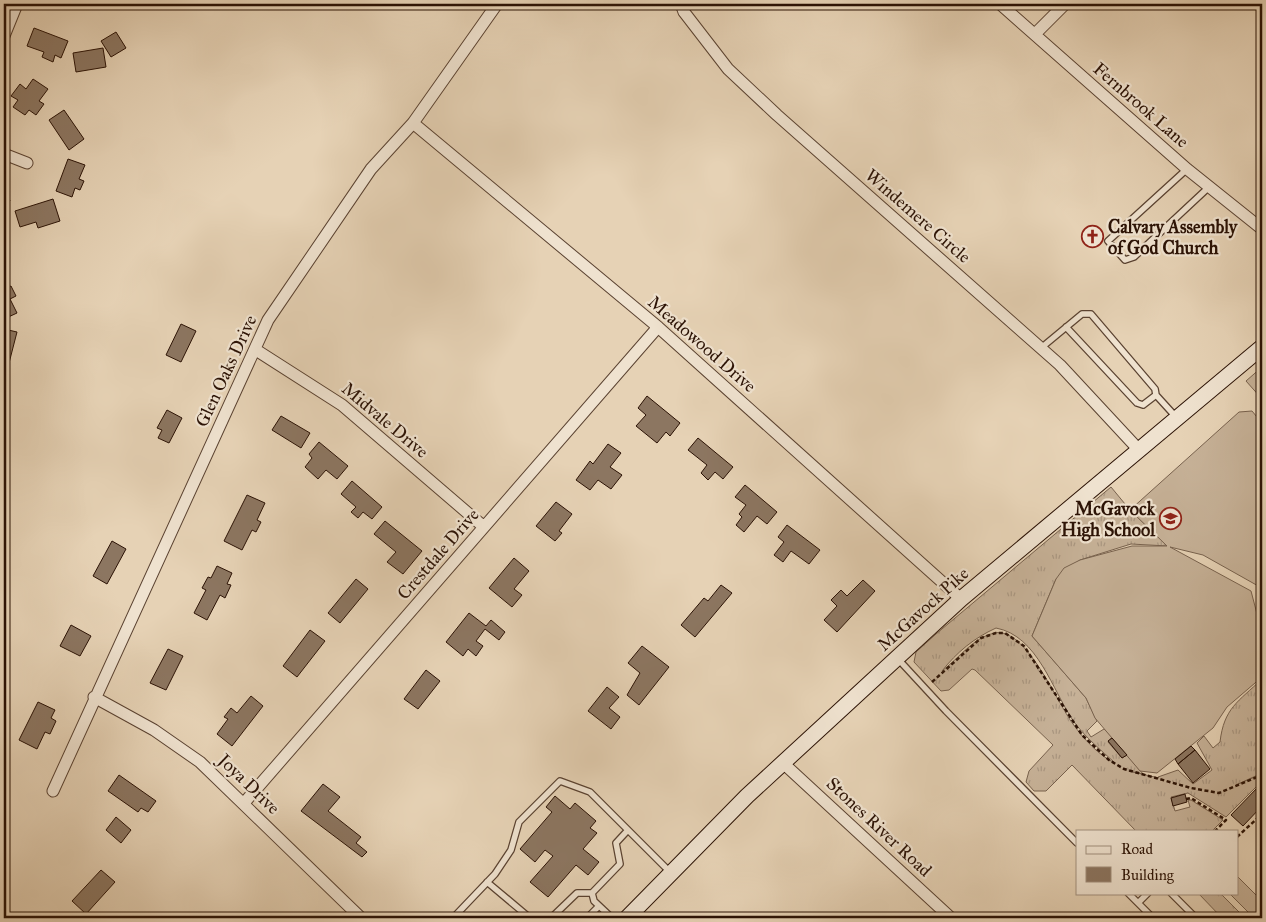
<svg xmlns="http://www.w3.org/2000/svg" width="1266" height="922" font-family="'IM FELL Great Primer',serif">
<defs>
<pattern id="grass-tufts" width="24" height="20" patternUnits="userSpaceOnUse" patternTransform="scale(1.25)"><rect width="24" height="20" fill="#c6b197"/><path d="M3 7l-1-3M5 7V3M7 7l1-3M15 17l-1-3M17 17v-4M19 17l1-3" fill="none" stroke="#aa9781"/></pattern>
</defs>
<rect width="100%" height="100%" fill="#e6d2b5"/>
<filter id="stains"><feTurbulence type="fractalNoise" baseFrequency=".004" numOctaves="4"/><feColorMatrix values="0 0 0 0 .2 0 0 0 0 .09 0 0 0 0 .02 0 0 0 .5 -.17"/></filter>
<radialGradient id="worn" r=".72"><stop offset=".6" stop-color="#630" stop-opacity="0"/><stop offset="1" stop-color="#630" stop-opacity=".3"/></radialGradient>
<path fill="url(#grass-tufts)" stroke="#78624e" fill-rule="evenodd" d="M1262,367v32l-16,-18z
M1111,487l19,23 38,36 -37,-2 -51,16 -24,19 -24,57 54,62 11,23 -10,10 4,6 13,-8 8,8 -4,5 14,16 5,-3 16,19 -10,-2 26,6 -1,-1 20,-7 15,14 19,-14 -15,-27 7,-7 9,12 7,-6c4,-34 18,-40 42,-63v94l-26,12 26,-11v11l-3,-1 -33,33 -38,-24 -17,4 4,14 15,-4 -2,-7h3l32,20 -11,11h-76l-64,-66 -26,26h-12l-8,-9 3,-11 24,-26 -78,-75 -3,-1 -23,21 -8,1 -27,-29 2,-10 20,-18zM996,628c42,8 56,62 78,94 12,16 27,28 41,41 -16,-7 -32,-25 -42,-39 -16,-21 -47,-98 -79,-91 -21,5 -35,25 -52,38 15,-19 32,-33 54,-43z
M1198,893h22l25,25h-23z"/>
<path fill="#c6b197" stroke="#78624e" d="M1252,411l10,12v177l-2,-13 -57,-32 -33,-8 81,44 11,42v44l-35,30 -14,21 -56,45 -17,-2 -45,-53 -9,-20 -54,-62 24,-57 8,-11 16,-8 52,-14h35l-37,-36 109,-98z
M1237,876l25,25v-16v33h-8l-25,-25h8z"/>
<path fill="#8c7661" stroke="#2b1205" d="M34,28l34,13 -7,17 -6,-3 -2,7 -11,-5 2,-5 -17,-6z
M116,32l10,16 -15,9 -10,-16z
M103,48l3,19 -30,5 -3,-19z
M33,79l15,10 -9,12 5,3 -8,11 -7,-5 -4,5 -12,-8 5,-7 -7,-4 9,-12 6,5z
M64,110l20,29 -15,11 -20,-30z
M68,159l17,6 -6,14 5,2 -4,9 -5,-2 -3,9 -16,-6z
M4,197l6,3 -6,15z
M53,199l7,22 -22,7 -2,-6 -16,5 -5,-16z
M4,283l2,5 5,-2 5,10 -6,3 7,14 -13,6z
M181,324l15,7 -15,31 -15,-7z
M4,329l13,3 -9,35 -4,-1z
M647,396l33,27 -10,13 -4,-4 -9,11 -21,-17 10,-11 -8,-7z
M167,410l15,8 -13,25 -11,-5 4,-8 -5,-2z
M281,416l29,17 -9,15 -29,-18z
M698,438l35,29 -10,12 -8,-7 -7,8 -7,-7 6,-8 -19,-15z
M319,442l29,24 -11,13 -11,-9 -8,9 -13,-12 7,-9 -3,-4z
M608,444l13,9 -11,14 12,8 -11,14 -13,-9 -8,10 -14,-10 14,-19 3,3z
M352,481l30,26 -10,12 -9,-7 -5,6 -7,-6 5,-5 -15,-13z
M745,485l32,27 -10,12 -10,-8 -13,16 -8,-7 6,-8 -3,-3 7,-9 -11,-8z
M247,495l18,8 -8,17 4,2 -5,10 -4,-2 -10,20 -18,-9z
M556,502l16,12 -13,17 3,2 -7,8 -19,-15z
M385,521l37,30 -19,23 -16,-12 9,-10 -22,-18z
M787,525l33,25 -11,14 -18,-13 -8,11 -9,-7 10,-13 -6,-5z
M112,541l14,8 -19,35 -14,-8z
M514,558l15,13 -15,18 8,6 -10,12 -23,-19z
M217,566l15,7 -5,11 4,1 -6,13 -5,-3 -13,25 -13,-7 12,-23 -4,-2 6,-11 3,1z
M356,579l12,10 -28,34 -12,-10z
M863,580l12,11 -38,41 -13,-12 13,-14 -6,-6 10,-10 6,6z
M721,585l11,8 -37,44 -14,-12 23,-27 4,3z
M469,613l17,13 5,-6 14,12 -6,8 -14,-11 -9,12 7,5 -7,10 -8,-7 -5,7 -17,-14z
M71,625l20,11 -11,20 -20,-10z
M310,630l15,11 -28,36 -14,-11z
M642,646l27,21 -30,38 -12,-10 13,-22 -12,-10z
M168,649l15,7 -17,34 -16,-7z
M426,670l14,11 -22,28 -14,-10z
M607,687l12,10 -10,11 11,9 -9,12 -23,-18z
M251,696l12,10 -31,40 -15,-12 11,-15 -4,-2 7,-9 6,5z
M38,702l17,8 -4,8 5,3 -6,13 -5,-2 -8,17 -18,-9z
M1112,738l15,17 -5,3 -14,-17z
M1191,746l4,4 -17,14 -3,-5z
M1195,750l15,19 -17,14 -15,-19z
M119,775l37,26 -8,11 -7,-4 -3,4 -30,-21z
M323,784l17,13 -12,14 33,26 -5,6 11,9 -5,5 -61,-46z
M1258,787l4,4v15l-19,20 -12,-11z
M1185,794l2,8 -14,4 -2,-8z
M555,796l15,13 5,-6 21,18 -6,7 7,5 -14,16 16,13 -11,13 -12,-10 -28,32 -18,-15 23,-26 -8,-6 -10,12 -15,-13 32,-37 -6,-5z
M116,817l15,13 -10,13 -15,-13z
M101,870l14,12 -29,32 -14,-13z"/>
<g fill="none" stroke-linecap="round" stroke-linejoin="round">
<defs>
<path id="lane" d="M1187,169l-79,72 17,19 9,-3 75,-70
M1041,348l41,-34h9l64,75 1,6 -13,10 -6,-2 -71,-76
M1156,395l20,22
M898,659l48,52 131,132
M487,882l43,36
M1128,893l25,25
M1171,893l25,25
M1138,903l10,-10
M453,918l42,-44 16,-24 8,-28 41,-41 30,11 80,80
M551,918l26,-25h15
M587,918l12,-12
M612,918l-18,-17 -2,-8 28,-29 -4,-21 12,-13"/>
<path id="street" d="M681,4l3,8 44,57 49,46 283,250 79,85
M1000,4l187,165 75,60
M1035,34l30,-30
M4,36l13,-32
M413,123l245,204 303,272
M4,154l23,9
M256,350l86,55 142,122
M94,697l60,33 46,32 161,156
M783,763l168,155
M53,791l215,-471 103,-151 42,-46 84,-119
M244,803l414,-476"/>
<path id="secondary" d="M627,918l120,-122 214,-197 301,-252"/>
</defs>
<use href="#lane" stroke="#5a4231" stroke-width="8"/>
<use href="#street" stroke="#5a4231" stroke-width="13"/>
<use href="#secondary" stroke="#2b1205" stroke-width="17"/>
<path stroke="#2b1205" stroke-width="2.5" stroke-dasharray="4 2.5" stroke-linecap="butt" d="M932,682l49,-44 15,-5h9l19,13 58,89 27,25 15,9 67,19 28,5 43,-18
M1186,799l5,-1 35,22 -11,11
M1237,837l25,-23"/>
<use href="#lane" stroke="#efe2cf" stroke-width="5.5"/>
<use href="#street" stroke="#efe2cf" stroke-width="11"/>
<use href="#secondary" stroke="#efe2cf" stroke-width="15"/>
</g>
<defs>
<symbol id="church-ring" viewBox="-11 -11 22 22"><circle r="9.5" fill="#efe2cf" stroke="#8f2418" stroke-width="1.5"/><path d="M-1.2-6h2.4v3.5h3.3v2.4h-3.3V6h-2.4V-.1h-3.3v-2.4h3.3Z" fill="#8f2418"/></symbol>
<symbol id="school-ring" viewBox="-11 -11 22 22"><circle r="9.5" fill="#efe2cf" stroke="#8f2418" stroke-width="1.5"/><path d="M0-5L7-2L0 1L-7-2ZM-4 1L0 2.5L4 1V4Q0 6-4 4Z" fill="#8f2418"/></symbol>
</defs>
<g fill-rule="evenodd">
<use href="#church-ring" x="1080" y="224" width="25" height="25"/>
<use href="#school-ring" x="1158" y="506" width="25" height="25"/>
</g>
<g text-anchor="middle" dominant-baseline="central" stroke-width="4.5" stroke-linejoin="round" paint-order="stroke">
<g font-size="18" fill="#2b1205" stroke="#efe2cf">
<text transform="translate(1141 105) rotate(41)">Fernbrook Lane</text>
<text transform="translate(918 216) rotate(41)">Windemere Circle</text>
<text transform="translate(702 344) rotate(41)">Meadowood Drive</text>
<text transform="translate(226 371) rotate(-65)">Glen Oaks Drive</text>
<text transform="translate(385 420) rotate(40)">Midvale Drive</text>
<text transform="translate(438 554) rotate(-49)">Crestdale Drive</text>
<text transform="translate(923 609) rotate(-42)">McGavock Pike</text>
<text transform="translate(249 784) rotate(44)">Joya Drive</text>
<text transform="translate(879 827) rotate(43)">Stones River Road</text>
</g>
<g font-size="18" font-weight="bold" fill="#2b1205" stroke="#efe2cf" text-anchor="start">
<text x="1108" y="227">Calvary Assembly<tspan x="1108" dy="21">of God Church</tspan></text>
<text x="1155" y="509" text-anchor="end">McGavock<tspan x="1155" dy="21">High School</tspan></text>
</g>
</g>
<rect width="1266" height="922" fill="none" stroke="#e6d2b5" stroke-width="20"/>
<rect x="5" y="5" width="1256" height="912" fill="none" stroke="#2b1205" stroke-width="2.5"/>
<rect x="10" y="10" width="1246" height="902" fill="none" stroke="#2b1205"/>
<rect x="1076" y="830" width="162" height="65" fill="#efe2cf" stroke="#a18f7e"/>
<rect x="1086" y="846" width="25" height="8" fill="#efe2cf" stroke="#a18f7e"/>
<text x="1121" y="854" font-size="15" fill="#2b1205">Road</text>
<rect x="1086" y="867" width="25" height="15" fill="#8c7661" stroke="#a18f7e"/>
<text x="1121" y="880" font-size="15" fill="#2b1205">Building</text>
<rect width="100%" height="100%" filter="url(#stains)"/>
<rect width="100%" height="100%" fill="url(#worn)"/>
</svg>
